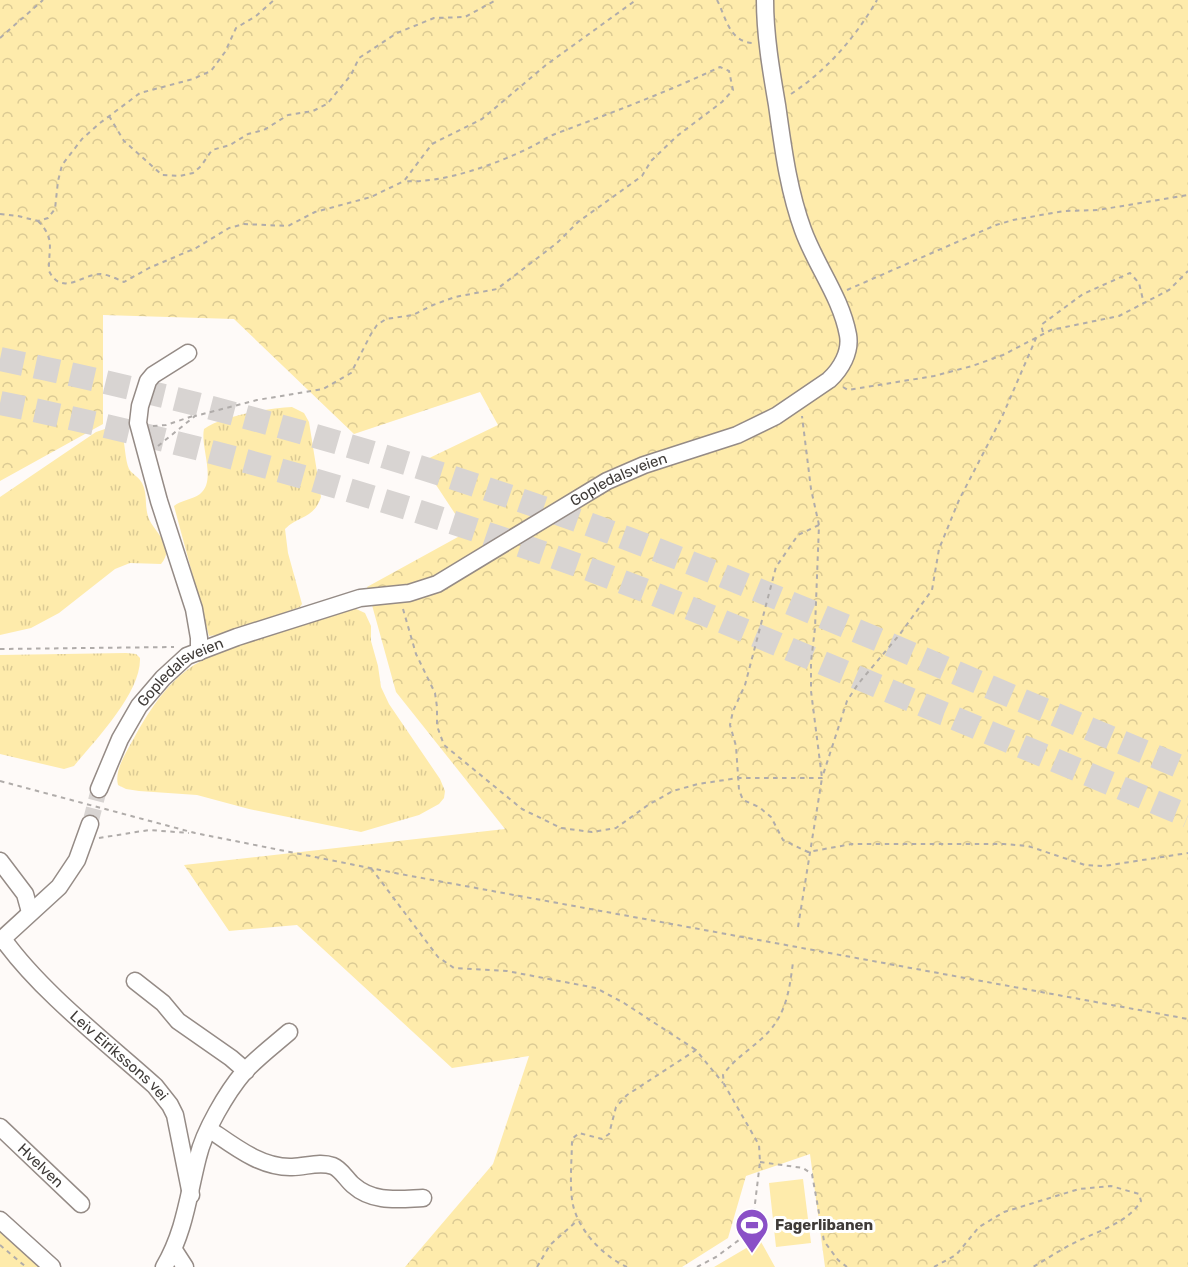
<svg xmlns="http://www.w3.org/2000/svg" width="1188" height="1267" font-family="Rubik,sans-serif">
<defs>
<pattern id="grass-tufts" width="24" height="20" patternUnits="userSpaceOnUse" patternTransform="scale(1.5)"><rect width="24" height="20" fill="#feebab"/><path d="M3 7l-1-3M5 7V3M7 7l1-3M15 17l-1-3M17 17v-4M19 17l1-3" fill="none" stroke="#dbca94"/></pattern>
<pattern id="forest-crowns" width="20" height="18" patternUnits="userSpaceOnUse" patternTransform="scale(1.5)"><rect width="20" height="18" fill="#feebab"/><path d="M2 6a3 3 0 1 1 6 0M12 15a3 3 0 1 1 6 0" fill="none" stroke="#dbca94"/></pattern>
</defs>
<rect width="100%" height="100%" fill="#fefaf8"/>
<path fill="url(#grass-tufts)" d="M292,407l12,6 5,9 12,75c-7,22 -22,18 -36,32l3,24 14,51 -2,3 -76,27 -15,2 -35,-130c7,-6 18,-6 26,-12 17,-13 0,-47 4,-65 17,-13 66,-21 88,-22z
M111,427l11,5c3,11 3,28 7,37 3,5 10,8 13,14 6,11 2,24 7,36 6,14 27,28 12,45l-31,-1 -15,6 -56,44 -28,15 -31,7v-138l96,-65z
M354,608l11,5 6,13v15l7,25 3,21 8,17 51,75 5,12 -1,7 -5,6 -20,11 -58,17 -112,-23 -52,-14 -58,-4 -13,-2 -8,-4c-4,-15 9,-34 16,-47 13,-24 31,-52 53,-68 18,-14 42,-21 63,-29 32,-11 64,-21 96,-32z
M126,653l10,1 4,4c1,35 -44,81 -66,108l-10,3 -64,-15v-99z"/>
<path fill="url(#forest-crowns)" d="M0,0h1188v1267h-363l-15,-113 -64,22 -18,62 -46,29h-277l88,-103 36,-108 -77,12 -155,-143 -68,6 -45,-66 321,-36 -109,-137 -29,-105 100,-55 -46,-70 77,-37 -18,-33 -126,42 -120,-115 -131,-4v109l-103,57z"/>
<path fill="#feebab" d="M803,1179l8,64 -35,4 -7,-64z
M0,1227l44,40h-44z
M760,1240l15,27h-61z"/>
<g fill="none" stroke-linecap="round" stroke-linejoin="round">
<path stroke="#d8d4d2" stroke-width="16" stroke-dasharray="16 8" stroke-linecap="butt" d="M90,824l9,-35"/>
<path stroke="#d8d4d2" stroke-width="24" stroke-dasharray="24 12" stroke-linecap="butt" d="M0,359c213,44 423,103 626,179 85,32 169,67 253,102 103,44 206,87 309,130
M0,403c201,41 398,97 591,167 95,35 188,75 282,114 105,44 210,88 315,132"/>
<defs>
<g id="minor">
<path d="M188,353l-35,22 -5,6 -8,25 -2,17 21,78 35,108 5,29v14"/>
<path id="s1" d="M99,789l21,-50 19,-33 24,-28 24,-22 50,-19 123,-39 49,-5 28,-9 170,-103 37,-16 93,-30 39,-19 53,-36c12,-11 22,-28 19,-45 -7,-38 -32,-69 -45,-105 -15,-41 -20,-83 -26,-125 -6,-35 -12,-70 -12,-105"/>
<path d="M0,861l25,33 5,18"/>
<path id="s2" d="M3,939c39,54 102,102 152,147l15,19 5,10 16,80"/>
<path d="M0,941l59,-54 18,-27 13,-36"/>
<path d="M135,981l28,22 15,18 53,37 15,13"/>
<path id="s3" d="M0,1127l81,77"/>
<path d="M209,1129c25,17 52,39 83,38 14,0 27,-6 41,-1 8,3 14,14 20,19 20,18 45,14 70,13"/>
<path d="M0,1220l52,47"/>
<path d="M174,1250l11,17"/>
<path d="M164,1267c21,-36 24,-71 34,-110 6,-26 29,-65 46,-85 14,-15 30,-27 45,-40"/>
</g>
</defs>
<use href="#minor" stroke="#958b86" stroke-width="19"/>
<path stroke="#b0acaa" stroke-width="2" stroke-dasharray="4.5 4.5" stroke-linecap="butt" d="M717,0c9,17 12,42 36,43
M0,38l43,-38
M791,94c36,-24 64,-56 86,-94
M109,116l15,25 38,34 18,1 13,-3 8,-7 11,-16 18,-5 18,-11 16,-4 24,-15 25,-4 14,-7 24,-29 8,-17 38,-25 37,-15 31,-1 31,-17
M0,214l18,2 20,5 10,-3 7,-9 3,-28 4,-16 20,-26 18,-16 40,-30 53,-14 18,-8 14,-19 11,-24 20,-12 18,-16
M38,221c18,18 10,28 11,50 13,26 33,3 52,3 8,1 16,5 23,8l25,-14 47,-20 33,-20 15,-4 44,2 27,-14 56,-15 33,-16 28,-37 50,-25 64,-54 90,-65
M847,290l149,-65 17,-5 51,-9 34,-1 90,-15
M1043,332l-2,-7 42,-31 47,-21 9,10 5,21
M843,387l5,3 86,-14 38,-10 31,-11 48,-25 68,-14 50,-26 19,-19
M153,426l13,-1 27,-9
M158,446l37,-30 62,-16 66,-11 28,-16 20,-39 6,-9 9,-6 27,-4 20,-10 22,-8 42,-8 60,-46 21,-21 64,-46 9,-15 26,-25 45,-34 11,-12 -4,-19 -9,-4c-53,25 -109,46 -165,67 -8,3 -16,9 -24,13 -34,17 -89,37 -127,34
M819,525l-21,10 -22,32 -31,118 -12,26 -3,14 6,21 3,44 4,10 16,7 12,10 12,23 25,12 44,-8h152l24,2 57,19 19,1 84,-13
M403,609l13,45 19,39 2,14v19l7,19 78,64 39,19 31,4 24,-4 32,-23 25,-14 25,-7 40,-6h84l25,-77 11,-17 42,-50 32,-44 7,-41 20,-49 43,-83 35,-81
M0,649l174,-2
M0,781l195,52 205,41 788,145
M99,838l50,-8 40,3
M371,868l67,89 16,11 53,3 89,17 28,15 72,47
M798,927l24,-149 -11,-87v-29l4,-34 4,-103 -8,-36 -9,-73
M760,1162l43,6 9,6 12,67 14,19 9,7
M0,1245l26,22
M537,1267l13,-22 28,-25
M627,1267c-24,-11 -48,-36 -54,-62 -4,-19 -1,-46 -1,-66l7,-6 23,6 7,-5 7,-27 11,-12 69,-45 27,33
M697,1267l19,-10 23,-17 15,-28 6,-50 -1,-17 -35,-61 -1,-9c13,-19 34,-29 48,-46 16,-19 19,-43 22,-67
M934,1267l22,-12 23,-28 25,-15 75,-23 32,-3 28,8 2,7c-15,24 -47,31 -71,44 -13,7 -25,15 -37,22"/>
<use href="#minor" stroke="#fff" stroke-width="16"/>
</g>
<defs>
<symbol id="stadium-pin" viewBox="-11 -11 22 30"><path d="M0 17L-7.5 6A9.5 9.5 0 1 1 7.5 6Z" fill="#8a50c7" stroke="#fff"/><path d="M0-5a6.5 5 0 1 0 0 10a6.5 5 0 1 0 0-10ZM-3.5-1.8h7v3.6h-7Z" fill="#fff"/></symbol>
</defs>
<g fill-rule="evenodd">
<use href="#stadium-pin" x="733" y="1206" width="38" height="52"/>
</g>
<g text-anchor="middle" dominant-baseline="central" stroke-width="6" stroke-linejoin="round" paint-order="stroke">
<g font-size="15" fill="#3f3b38" stroke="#fff">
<text stroke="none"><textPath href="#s1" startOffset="633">Gopledalsveien</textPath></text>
<text stroke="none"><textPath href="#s1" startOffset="147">Gopledalsveien</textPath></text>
<text stroke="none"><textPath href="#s2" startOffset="165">Leiv Eirikssons vei</textPath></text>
<text stroke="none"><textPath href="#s3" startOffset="56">Hvelven</textPath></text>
</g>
<g font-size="15" font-weight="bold" fill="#3f3b38" stroke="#fff" text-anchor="start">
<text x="775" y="1225">Fagerlibanen</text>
</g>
</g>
</svg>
